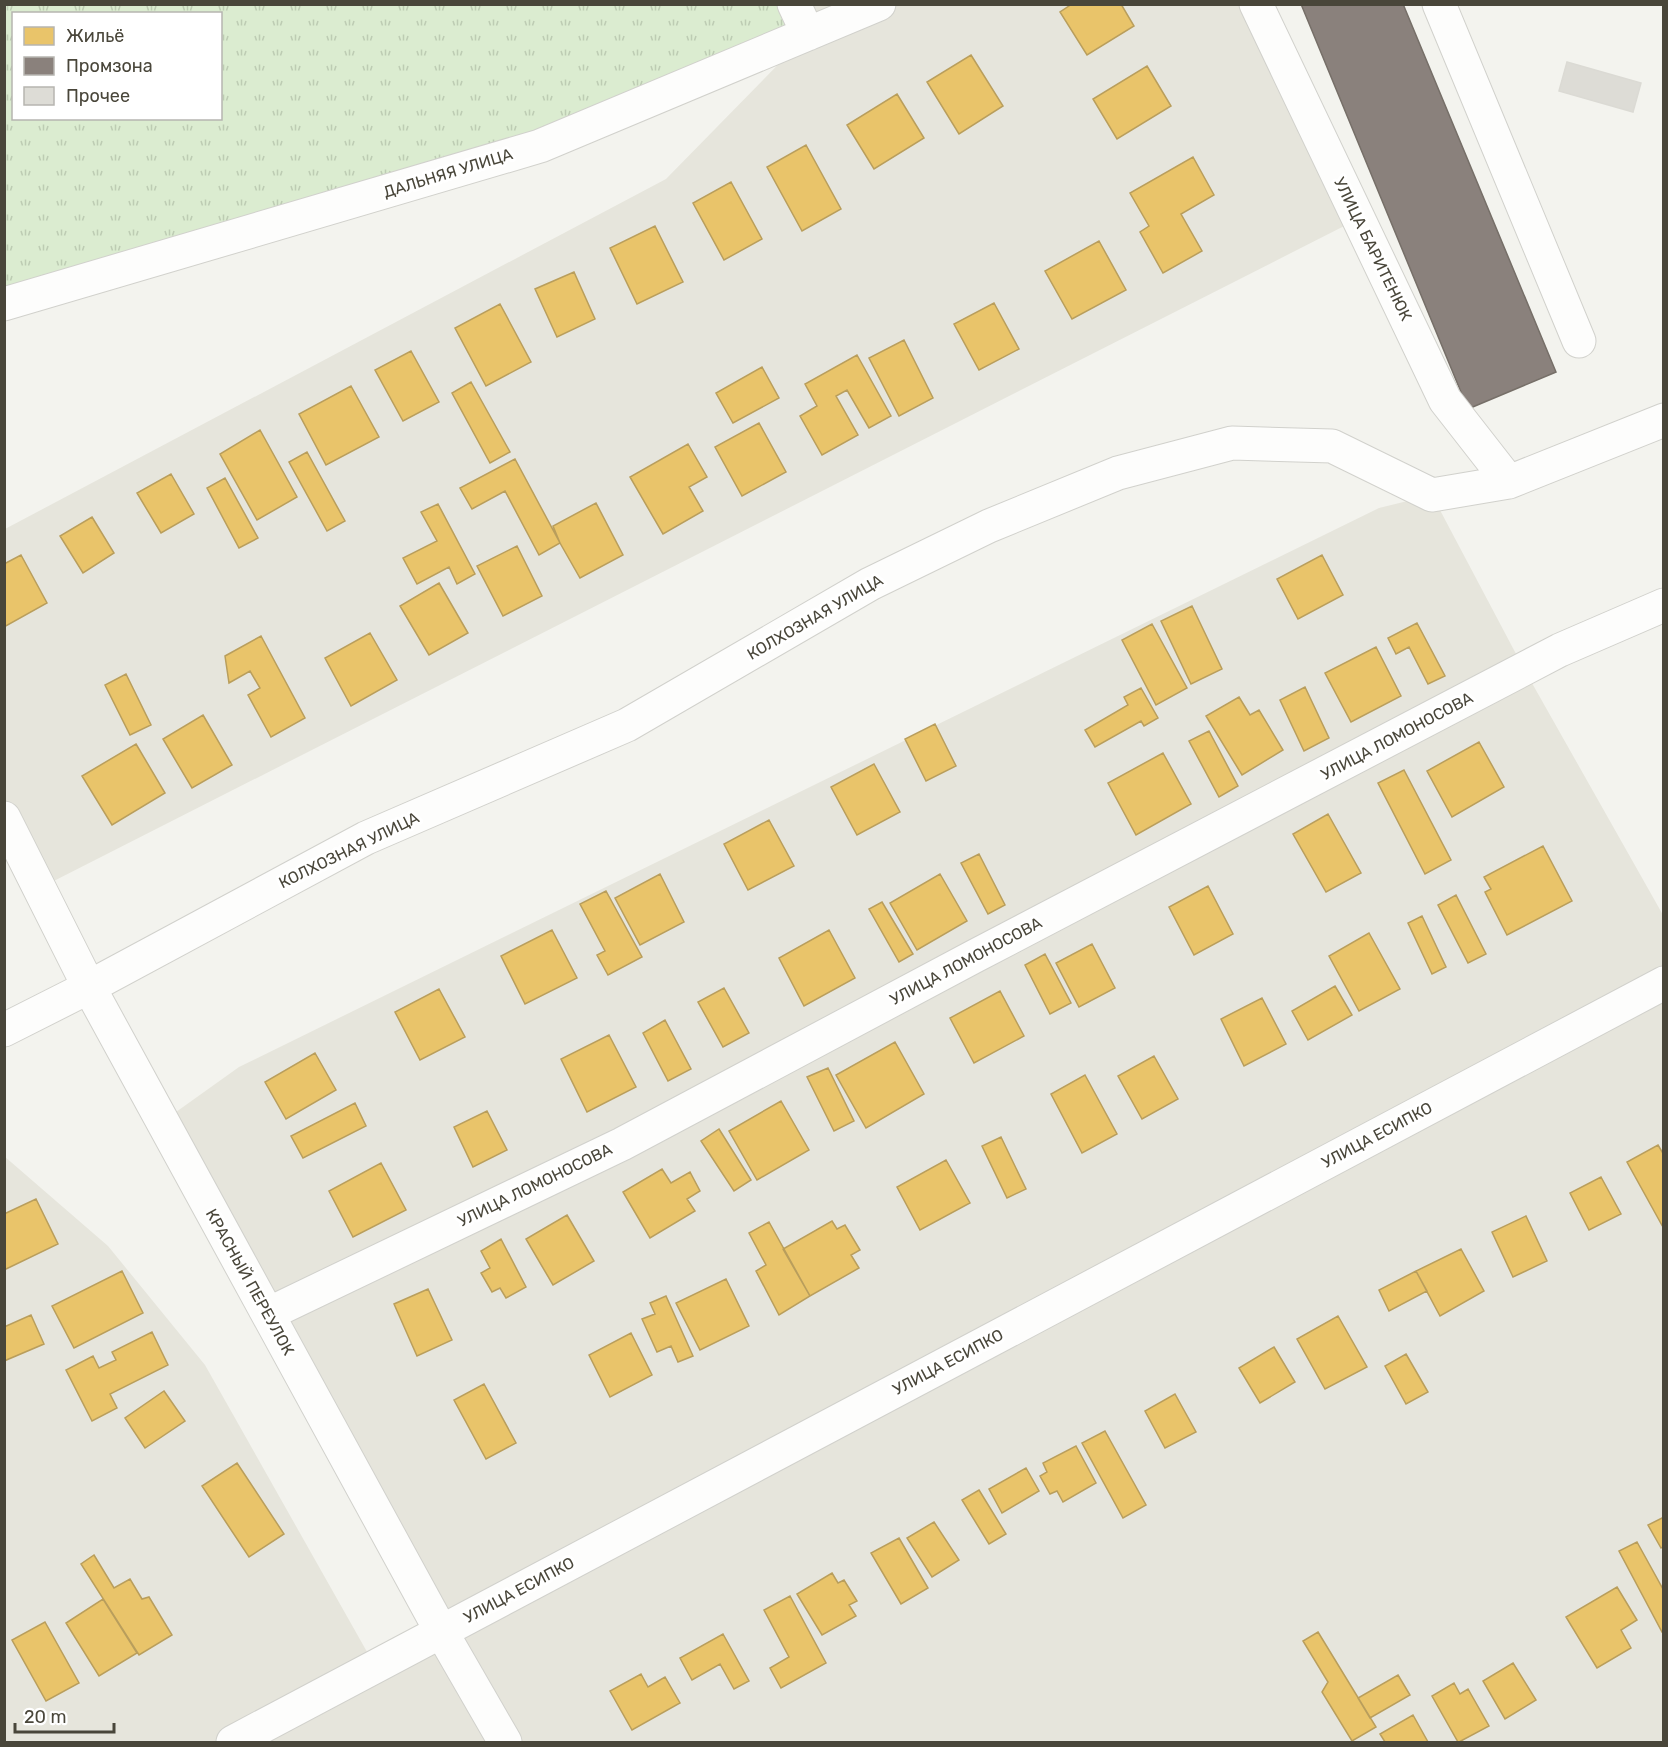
<svg xmlns="http://www.w3.org/2000/svg" width="1668" height="1747" font-family="Rubik,sans-serif">
<defs>
<pattern id="grass-tufts" width="24" height="20" patternUnits="userSpaceOnUse" patternTransform="scale(1.5)"><rect width="24" height="20" fill="#dbecd0"/><path d="M3 7l-1-3M5 7V3M7 7l1-3M15 17l-1-3M17 17v-4M19 17l1-3" fill="none" stroke="#bdccb3"/></pattern>
</defs>
<rect width="100%" height="100%" fill="#f3f3ee"/>
<path fill="#e6e5dc" d="M794,5h462l102,214 -1318,669 -35,-70v-289l661,-350 142,-145z
M1432,495l92,174 139,246v827h-1658l-1,-586 104,90 97,119 170,301 66,-35 -279,-509 77,-55 1140,-559z"/>
<path fill="url(#grass-tufts)" fill-rule="evenodd" d="M794,4l14,30 -268,112 -535,158v-299zM14,14h206v104h-206z"/>
<path fill="#e9c46a" stroke="#b99e5c" stroke-width="1.5" d="M1072,4h49l13,22 -47,29 -27,-43z
M971,55l32,51 -44,28 -32,-52z
M1147,66l24,40 -54,33 -24,-40z
M897,94l27,44 -50,31 -27,-44z
M806,145l35,64 -39,22 -35,-64z
M1193,157l21,38 -33,19 21,37 -39,22 -23,-41 9,-6 -19,-33z
M731,182l31,57 -38,21 -31,-57z
M655,226l28,56 -46,22 -27,-56z
M1099,241l27,49 -54,29 -27,-48z
M574,272l21,47 -38,18 -22,-48z
M994,303l25,46 -40,21 -25,-46z
M500,304l31,58 -45,24 -31,-58z
M904,340l29,58 -34,18 -30,-58z
M411,351l28,51 -36,19 -28,-51z
M857,355l34,61 -22,12 -22,-38 -11,6 22,39 -36,20 -22,-39 17,-10 -12,-22z
M762,367l17,31 -46,25 -17,-30z
M471,382l39,70 -20,11 -38,-70z
M351,386l28,51 -53,28 -27,-51z
M759,423l27,49 -44,24 -27,-49z
M260,430l37,67 -40,23 -37,-66z
M688,444l19,33 -18,10 14,24 -40,23 -33,-57z
M307,452l38,69 -18,10 -38,-69z
M515,459l45,84 -21,12 -34,-64 -33,18 -12,-21z
M171,474l23,40 -33,19 -24,-40z
M225,478l33,60 -19,10 -32,-60z
M596,503l27,52 -43,23 -20,-35 -7,-17z
M438,504l37,70 -18,10 -8,-17 -32,17 -14,-26 34,-17 -16,-29z
M92,517l22,36 -31,20 -23,-37z
M517,546l25,50 -39,20 -26,-50z
M21,555l26,48 -43,24v-63z
M1322,555l21,40 -45,24 -21,-40z
M439,583l29,50 -39,22 -29,-49z
M1192,606l30,63 -31,15 -30,-63z
M1417,623l28,53 -17,8 -19,-37 -13,7 -8,-16z
M1152,624l35,64 -31,17 -34,-65z
M370,633l27,47 -46,26 -26,-48z
M261,636l44,82 -34,19 -23,-42 12,-7 -10,-17 -21,12 -4,-27z
M1376,647l25,49 -50,26 -26,-49z
M126,674l25,51 -21,10 -25,-50z
M1305,687l24,51 -25,13 -24,-51z
M1141,688l17,30 -14,8 -3,-5 -46,26 -10,-17 43,-25 -4,-8z
M1239,697l11,18 9,-5 24,40 -41,25 -36,-59z
M203,715l29,50 -40,23 -29,-49z
M935,724l21,42 -30,15 -21,-42z
M1209,731l29,55 -19,11 -30,-56z
M1479,742l25,45 -52,30 -25,-46z
M136,744l29,49 -53,32 -30,-49z
M1163,753l28,51 -55,31 -28,-52z
M874,764l26,48 -43,23 -26,-48z
M1404,770l47,90 -26,14 -47,-91z
M1328,814l33,59 -35,19 -33,-58z
M769,820l25,46 -46,24 -24,-46z
M1543,846l29,55 -65,34 -22,-43 6,-3 -7,-12z
M979,854l26,51 -17,9 -27,-51z
M660,874l24,48 -44,23 -25,-47z
M940,874l27,47 -50,29 -27,-47z
M1208,886l25,48 -39,21 -25,-48z
M606,891l36,66 -34,18 -11,-20 8,-4 -25,-47z
M1456,895l30,59 -18,9 -30,-58z
M882,902l31,52 -14,8 -30,-53z
M1422,916l24,51 -14,7 -24,-51z
M552,930l25,48 -52,26 -24,-48z
M829,930l26,48 -51,28 -25,-48z
M1369,933l31,56 -41,22 -30,-55z
M1092,944l23,44 -36,19 -23,-44z
M1045,954l26,49 -21,11 -25,-49z
M1335,986l17,29 -44,25 -16,-29z
M724,988l25,45 -26,14 -25,-45z
M439,989l26,48 -45,23 -25,-48z
M1000,991l24,45 -50,27 -24,-45z
M1262,998l24,46 -42,22 -23,-47z
M665,1020l26,49 -23,12 -25,-48z
M609,1035l27,52 -49,25 -26,-53z
M895,1042l29,52 -58,34 -30,-53z
M315,1053l21,37 -50,29 -21,-37z
M1154,1056l24,43 -36,20 -24,-43z
M828,1068l26,53 -20,10 -27,-54z
M1085,1075l32,59 -35,19 -31,-59z
M781,1101l28,49 -52,30 -28,-49z
M355,1103l11,23 -63,32 -12,-22z
M487,1111l20,39 -34,17 -19,-40z
M719,1129l32,51 -17,11 -33,-50z
M1001,1137l25,52 -19,9 -25,-52z
M1658,1145l6,10v74l-37,-67z
M946,1160l24,43 -50,27 -23,-43z
M381,1163l25,47 -53,27 -24,-46z
M662,1169l9,14 19,-11 10,19 -13,8 8,12 -45,27 -27,-46z
M1601,1177l20,37 -32,16 -19,-37z
M36,1199l22,45 -54,26v-56z
M567,1215l27,46 -41,24 -27,-46z
M1526,1216l21,45 -34,16 -21,-45z
M832,1221l5,8 8,-4 15,25 -9,5 8,13 -49,28 -27,-47z
M769,1222l41,74 -31,19 -23,-44 10,-6 -17,-32z
M501,1239l25,48 -20,11 -6,-10 -8,4 -11,-19 9,-5 -9,-17z
M1461,1249l23,42 -44,25 -24,-45z
M122,1271l21,42 -69,35 -22,-42z
M1416,1271l11,20 -38,20 -10,-21z
M726,1279l23,47 -49,24 -24,-47z
M428,1289l24,51 -35,16 -23,-52z
M666,1296l27,60 -15,6 -7,-16 -14,6 -15,-33 13,-5 -5,-11z
M31,1315l13,29 -40,17v-34z
M1338,1316l29,51 -42,22 -28,-50z
M152,1332l16,33 -58,29 7,14 -25,13 -26,-51 27,-14 6,12 17,-8 -4,-8z
M631,1333l21,42 -42,22 -21,-42z
M1274,1347l21,35 -35,21 -21,-35z
M1406,1354l22,38 -22,12 -21,-38z
M484,1384l32,59 -30,16 -32,-59z
M164,1391l21,30 -40,27 -20,-30z
M1175,1394l21,38 -31,16 -20,-37z
M1105,1431l41,74 -23,13 -41,-75z
M1076,1446l20,37 -33,19 -6,-11 -7,3 -10,-18 7,-4 -4,-9z
M237,1463l47,71 -35,23 -47,-71z
M1026,1468l13,23 -37,22 -13,-24z
M979,1490l27,44 -17,10 -27,-44z
M1664,1517v29l-3,2 -13,-23z
M934,1522l25,38 -27,17 -25,-39z
M899,1538l29,50 -27,16 -30,-51z
M1637,1542l27,49v40l-2,1 -43,-81z
M94,1555l20,33 16,-9 12,20 7,-2 23,38 -33,20 -58,-91z
M832,1573l6,10 6,-3 13,21 -8,4 7,11 -34,19 -25,-41z
M1617,1587l20,33 -16,10 10,18 -34,20 -31,-51z
M790,1596l36,67 -45,25 -11,-20 19,-11 -25,-47z
M103,1599l34,54 -38,23 -33,-53z
M45,1622l34,61 -33,18 -34,-61z
M1318,1632l58,95 -24,14 -30,-49 6,-10 -25,-41z
M723,1634l26,47 -15,8 -14,-25 -28,16 -12,-22z
M1513,1663l23,37 -31,19 -22,-38z
M641,1674l7,13 17,-10 15,26 -48,27 -22,-39z
M1398,1675l12,20 -40,23 -12,-20z
M1454,1683l6,11 8,-5 21,37 -30,16h-1l-26,-46z
M1413,1715l15,27h-43l-5,-8z"/>
<path fill="#8a817c" stroke="#766f68" stroke-width="1.5" d="M1301,4h102l153,368 -88,37z"/>
<path fill="#dddcd6" stroke="#dbdad4" stroke-width="1.5" d="M1567,62l74,21 -8,29 -74,-21z"/>
<g fill="none" stroke-linecap="round" stroke-linejoin="round">
<defs>
<path id="minor" d="M794,4l14,30
M1256,4l189,396 64,82
M1439,4l140,337
M4,304l536,-158 339,-142
M4,818l85,169 352,644 64,111
M4,1030l85,-43 277,-149 261,-113 243,-141 119,-58 129,-53 114,-30 100,3 100,49 77,-13 155,-62
M268,1314l354,-170 353,-188 585,-306 104,-45
M233,1742l1431,-759"/>
</defs>
<use href="#minor" stroke="#d1d1cc" stroke-width="35"/>
<use href="#minor" stroke="#fdfdfc" stroke-width="33"/>
</g>
<g text-anchor="middle" dominant-baseline="central" stroke-width="6" stroke-linejoin="round" paint-order="stroke">
<g font-size="16" fill="#49463a" stroke="#fff">
<text transform="translate(448 173) rotate(-17)">ДАЛЬНЯЯ УЛИЦА</text>
<text transform="translate(1373 249) rotate(64)">УЛИЦА БАРИТЕНЮК</text>
<text transform="translate(815 617) rotate(-30)">КОЛХОЗНАЯ УЛИЦА</text>
<text transform="translate(1397 736) rotate(-28)">УЛИЦА ЛОМОНОСОВА</text>
<text transform="translate(349 850) rotate(-26)">КОЛХОЗНАЯ УЛИЦА</text>
<text transform="translate(966 961) rotate(-28)">УЛИЦА ЛОМОНОСОВА</text>
<text transform="translate(1377 1135) rotate(-28)">УЛИЦА ЕСИПКО</text>
<text transform="translate(535 1185) rotate(-26)">УЛИЦА ЛОМОНОСОВА</text>
<text transform="translate(250 1282) rotate(61)">КРАСНЫЙ ПЕРЕУЛОК</text>
<text transform="translate(948 1362) rotate(-28)">УЛИЦА ЕСИПКО</text>
<text transform="translate(519 1590) rotate(-28)">УЛИЦА ЕСИПКО</text>
</g>
</g>
<rect width="1668" height="1747" fill="none" stroke="#49463a" stroke-width="12"/>
<rect x="12" y="12" width="210" height="108" fill="#ffffff" stroke="#b6b5b0" stroke-width="1.5"/>
<rect x="24" y="27" width="30" height="18" fill="#e9c46a" stroke="#b6b5b0" stroke-width="1.5"/>
<text x="66" y="42" font-size="18" fill="#49463a">Жильё</text>
<rect x="24" y="57" width="30" height="18" fill="#8a817c" stroke="#b6b5b0" stroke-width="1.5"/>
<text x="66" y="72" font-size="18" fill="#49463a">Промзона</text>
<rect x="24" y="87" width="30" height="18" fill="#dddcd6" stroke="#b6b5b0" stroke-width="1.5"/>
<text x="66" y="102" font-size="18" fill="#49463a">Прочее</text>
<path d="M15 1723v9h99v-9" fill="none" stroke="#49463a" stroke-width="3"/>
<text x="24" y="1723" font-size="18" fill="#49463a" stroke="#ffffff" stroke-width="4.5" paint-order="stroke">20 m</text>
</svg>
